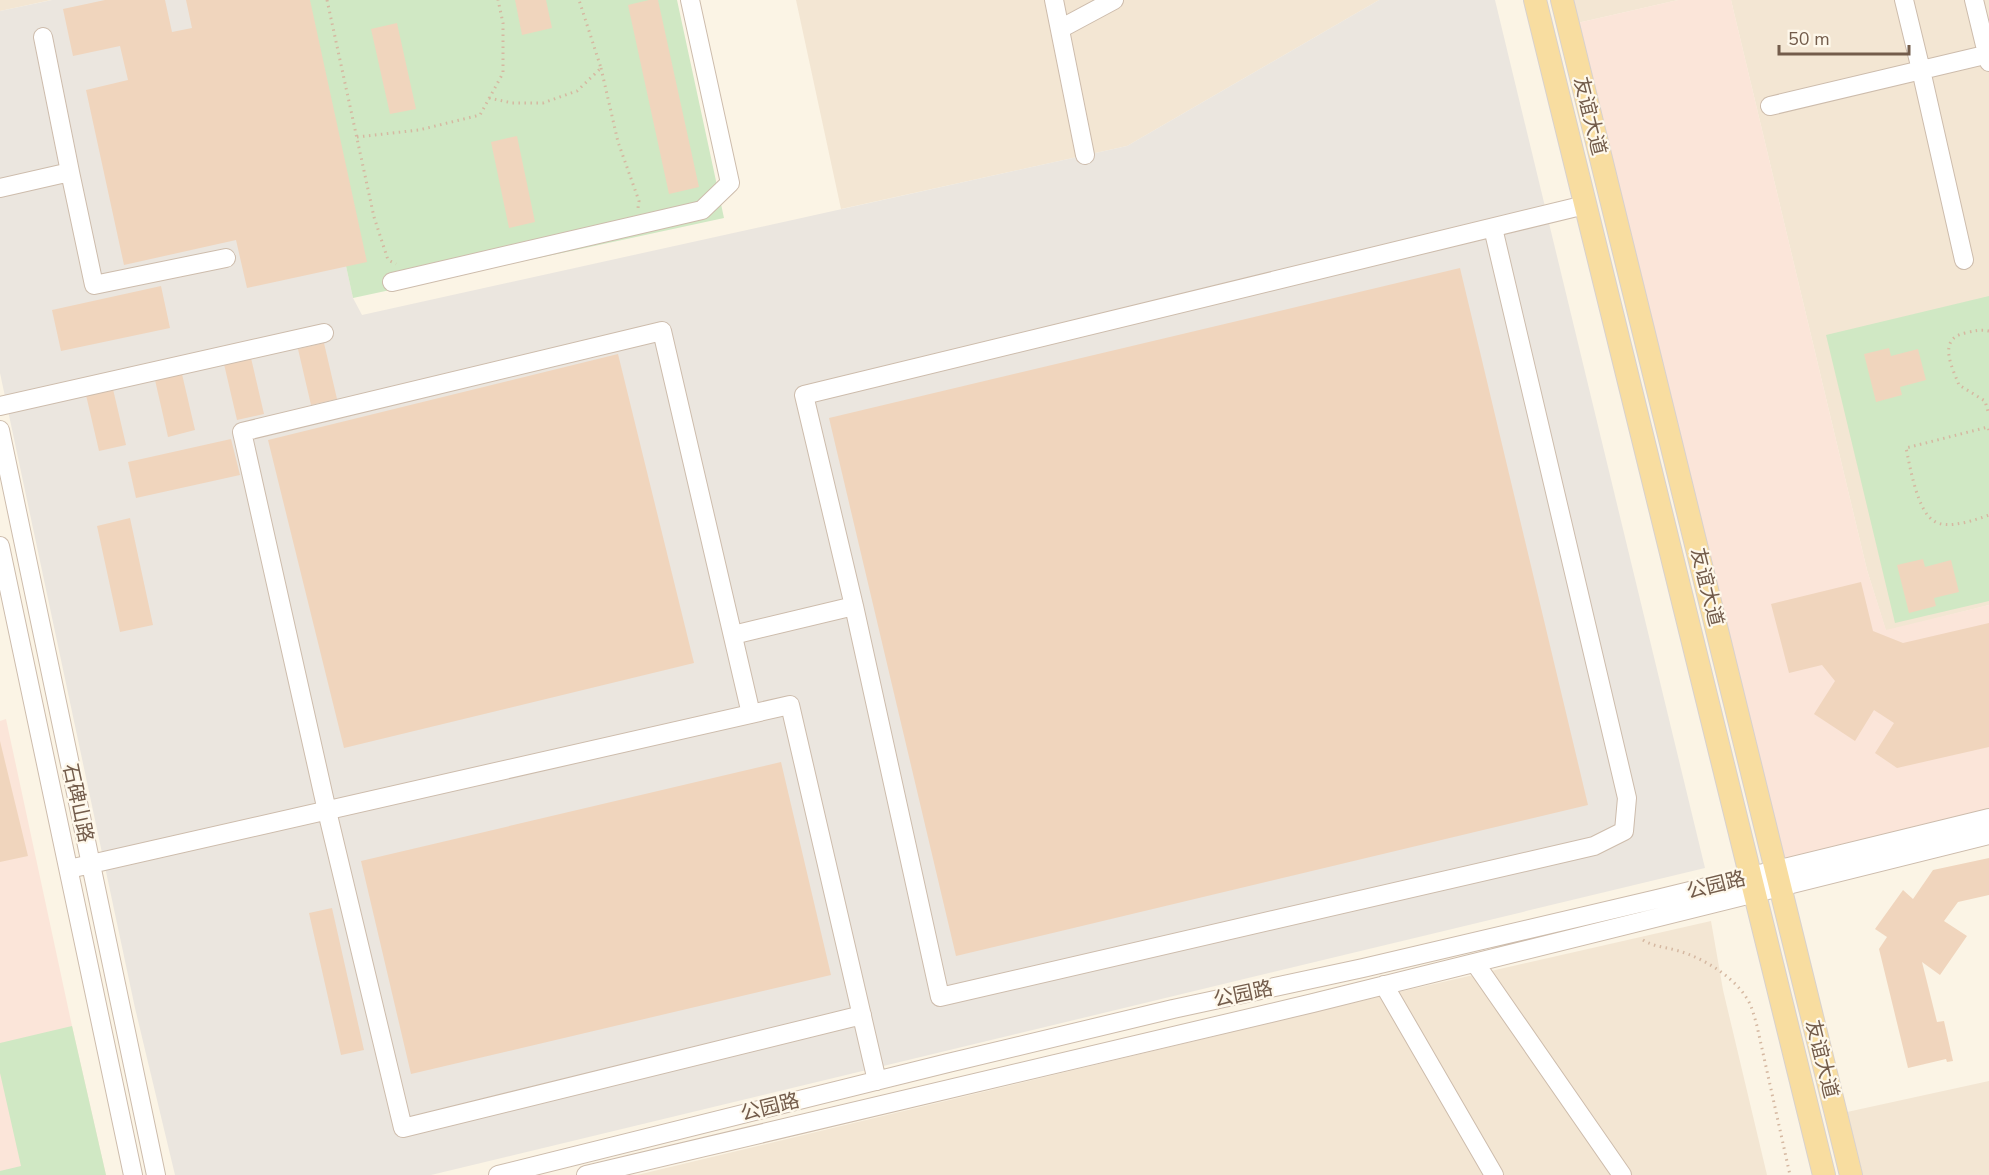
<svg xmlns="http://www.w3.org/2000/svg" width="1989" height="1175" font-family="'Nunito Sans','Noto Sans SC',sans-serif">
<rect width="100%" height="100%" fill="#fbf4e5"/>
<path fill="#f3e6d3" d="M0,0h51l-51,11z
M796,0h583l-252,146 -286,63z
M1566,0h112l-105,24z
M1731,0h258v605l-103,26 -19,-61z
M1711,921l12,69 44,185h-1130l753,-181z
M1989,1081v94h-126l-16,-63z"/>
<path fill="#fbe5d9" d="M1678,0h53l136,570 19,60 103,-25v207l-207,55 -209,-843z
M6,719l66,307 34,149h-106v-454z"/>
<path fill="#ebe6df" d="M52,0h236l65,298 9,17 765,-169 252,-146h116l210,868 -1274,307h-256l-40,-167 -135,-635v-362z"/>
<path fill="#d0e8c4" d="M288,0h389l47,218 -371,80z
M1989,296v305l-94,22 -69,-288z
M72,1026l34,149h-106v-4l21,-5 -21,-93v-30z"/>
<path fill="#f0d5bd" d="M105,0h60l7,32 20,-4 -6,-28h124l57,262 -120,26 -11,-48 -112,25 -38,-175 42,-10 -8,-34 -47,10 -10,-47z
M515,0h31l6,28 -30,7z
M649,0h9l41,187 -30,7 -41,-189z
M397,23l19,86 -26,5 -19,-85z
M517,136l18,86 -26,6 -18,-86z
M1460,268l128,537 -632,151 -127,-538z
M161,286l9,42 -109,23 -9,-41z
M324,343l13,56 -26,6 -13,-56z
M1889,348l2,8 27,-7 8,31 -26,7 2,8 -26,7 -12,-48z
M618,354l76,309 -350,85 -76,-308z
M251,358l13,56 -27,6 -13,-56z
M182,374l13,56 -27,7 -13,-57z
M113,389l13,56 -27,6 -13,-56z
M231,439l9,36 -104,23 -8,-36z
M130,518l23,107 -33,7 -23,-106z
M1923,559l2,8 26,-7 8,32 -25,6 2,8 -27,7 -12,-48z
M1861,582l12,49 30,12 86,-20v124l-92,21 -22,-15 19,-30 -20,-13 -19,31 -41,-27 21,-33 -13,-16 -33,8 -18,-69z
M0,741l28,115 -28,6z
M781,762l50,213 -420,99 -50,-213z
M1989,858v37l-31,7 -14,19 23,15 -27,39 -18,-13 15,60 7,-1 9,40 -6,1 -1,-3 -38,9 -29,-119 8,-12 -12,-8 28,-39 10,9 20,-29z
M332,908l32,142 -23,5 -32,-142z"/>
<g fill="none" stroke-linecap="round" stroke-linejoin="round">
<defs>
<path id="minor" d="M1054,0l31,155
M1904,0l17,70 43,190
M1974,0l15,62
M1060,29l54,-29
M1770,106l219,-52
M70,172l24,113 132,-27
M0,188l70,-16 -27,-135
M392,282l310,-72 28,-27 -40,-183
M0,406l324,-73
M0,430l156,745
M0,546l133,629
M854,606l86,391 654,-151 30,-15 3,-33 -134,-570
M733,635l121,-29 -50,-211 781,-190
M751,714l-89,-383 -420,101 85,379 76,317 459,-113
M69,869l721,-164 87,376
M1475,963l147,212
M1384,985l110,190
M498,1175l450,-112 225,-54 190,-41 294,-69 332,-81
M586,1175l727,-172 676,-168"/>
<path id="major" d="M1535,0l289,1175
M1562,0l289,1175"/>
</defs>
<use href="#minor" stroke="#cdbcac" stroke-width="20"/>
<use href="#major" stroke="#d8d1cd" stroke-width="24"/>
<path stroke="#d5b8a1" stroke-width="3" stroke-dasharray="1.5 4.5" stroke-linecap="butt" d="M327,0l47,217 14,43 8,4
M601,68l17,74 21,59 -1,7
M489,98l23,5h31l34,-12 24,-23 -22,-68
M357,137l62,-7 61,-15 23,-42v-50l-5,-23
M1989,331c-8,-2 -15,0 -24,2 -28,6 -13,34 -6,52l26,16 4,14
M1989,430l-1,-3 -82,21c4,18 11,63 28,73 13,9 41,-1 55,-6
M1643,940c11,7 23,7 36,11 26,8 58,27 71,53 3,7 5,15 7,22l33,149"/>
<use href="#minor" stroke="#fff" stroke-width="18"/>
<use href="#major" stroke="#f8dda0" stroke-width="22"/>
</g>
<g text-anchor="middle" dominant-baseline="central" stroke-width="4.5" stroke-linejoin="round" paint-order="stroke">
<g font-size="20" fill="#735c4b" stroke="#fef8eb">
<text transform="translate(1590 116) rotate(76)">友谊大道</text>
<text transform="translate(1707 587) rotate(76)">友谊大道</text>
<text transform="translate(78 803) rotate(78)">石碑山路</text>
<text transform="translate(1716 885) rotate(-14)">公园路</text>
<text transform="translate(1243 994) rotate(-12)">公园路</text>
<text transform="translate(1822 1059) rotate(76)">友谊大道</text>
<text transform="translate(770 1107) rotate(-14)">公园路</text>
</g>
</g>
<path d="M1779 45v9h130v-9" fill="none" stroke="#735c4b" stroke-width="3"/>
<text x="1788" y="45" font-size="18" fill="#735c4b" stroke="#fef8eb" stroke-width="4.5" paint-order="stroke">50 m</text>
</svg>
